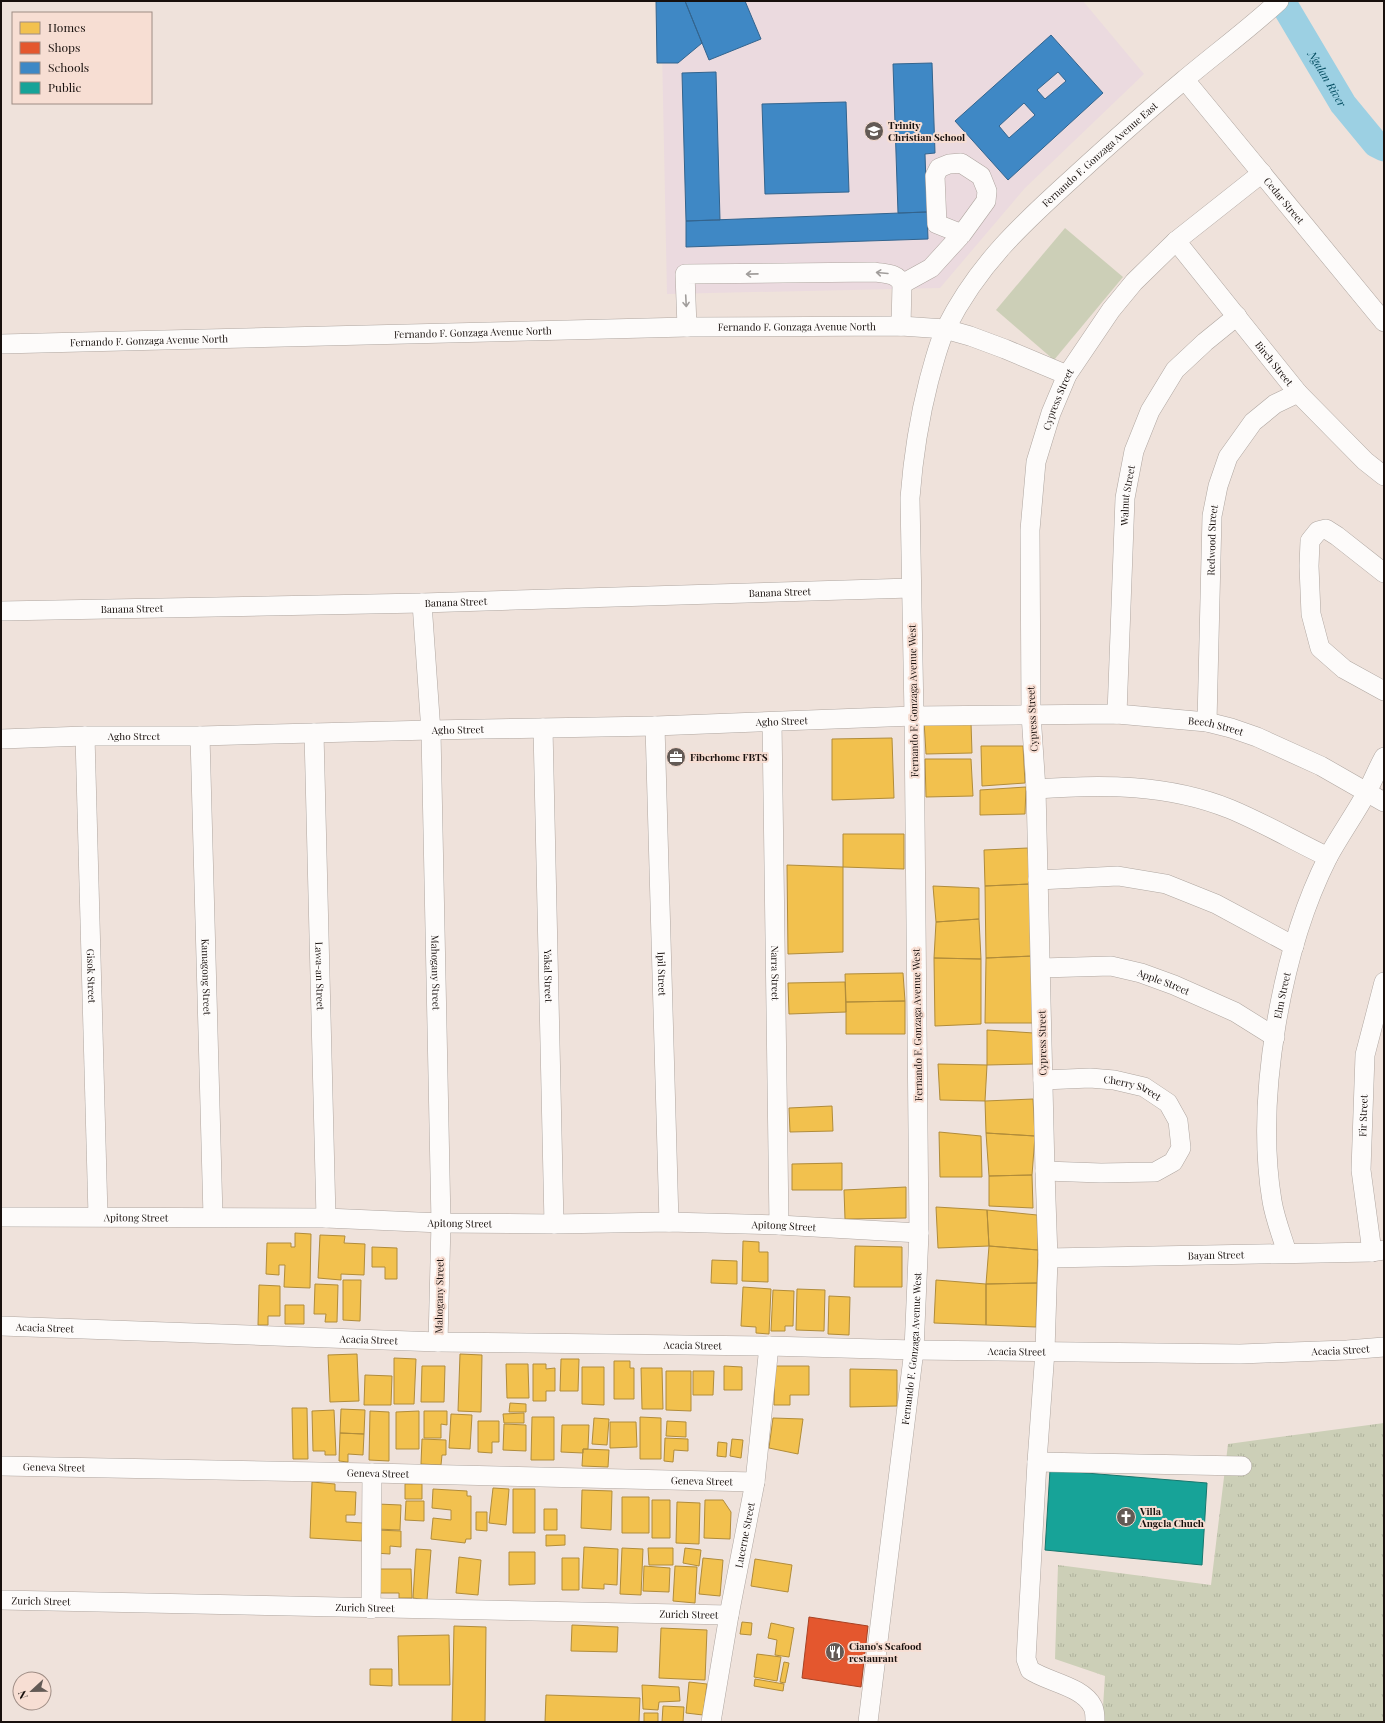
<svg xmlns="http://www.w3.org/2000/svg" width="1385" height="1723" font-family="'Playfair Display',serif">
<defs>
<pattern id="grass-tufts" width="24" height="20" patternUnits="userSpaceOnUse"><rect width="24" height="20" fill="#cccfb7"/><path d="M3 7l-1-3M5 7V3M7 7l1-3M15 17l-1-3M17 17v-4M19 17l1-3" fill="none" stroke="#aeb19c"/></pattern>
</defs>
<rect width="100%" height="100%" fill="#efe2db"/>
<path fill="#ebdadf" d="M661,1h422l61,73 -119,114 -85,100 -273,6z"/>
<path fill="url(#grass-tufts)" d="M1384,1423v299h-282l3,-46 -50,-17 3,-94 153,20 17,-141z"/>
<path fill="#cccfb7" d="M1065,228l58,49 -69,83 -58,-50z"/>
<path fill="#f2c14e" stroke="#b18c3a" d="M924,721l47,2 1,30 -46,1z
M892,738l2,60 -62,2v-61z
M981,746h42l2,37 -43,3z
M925,759h46l2,37 -47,1z
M1026,787l-1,27 -45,1v-25z
M843,834h61v35l-61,-2z
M1028,848l2,36 -45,2 -1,-36z
M787,865l56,2v85l-55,2z
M1030,884l3,72 -47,2 -1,-72z
M933,886l46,2v31l-43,3z
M979,919l2,40 -47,-1 2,-36z
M1033,956v67h-48l1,-65z
M934,958l47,1v65l-46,2z
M903,973l2,28 -59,1 -1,-28z
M845,982l1,30 -57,2 -1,-31z
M905,1001v33h-59v-32z
M987,1030l47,3 -1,31 -46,1z
M938,1064l49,1 -2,36 -45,-1z
M1033,1099l2,37 -49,-3 -1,-32z
M832,1106l1,25 -43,1 -1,-24z
M939,1132l42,4 1,41h-42z
M986,1133l49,3 -3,39 -43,1z
M842,1163v27h-50v-26z
M1032,1175l1,33 -44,-2v-30z
M906,1187v31l-61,1 -1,-29z
M936,1207l51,3 2,36 -51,2z
M987,1210l50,5 1,35 -49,-4z
M295,1233l16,1 -1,54 -26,-1 1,-22h-6v10l-13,-1 1,-31h24v4h4z
M320,1235l25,1 -1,7 21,1 -1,31 -23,-1v6l-23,-2z
M743,1241l16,1v10h9v30l-26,-1z
M855,1246l47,1v40h-48z
M989,1246l49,4 -1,33 -51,1z
M372,1247l25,1v31h-12v-12h-13z
M712,1260l25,1v23l-26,-1z
M343,1280h18l-1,41 -17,-1z
M936,1280l50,4v41l-52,-2z
M1037,1283l-1,44 -50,-2v-41z
M315,1284l23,1 -1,37h-12l1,-8h-12z
M259,1285l21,1v30h-12v9h-10z
M743,1287l28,2 -2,45 -13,-1v-6l-15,-1z
M797,1289l28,1 -1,41 -28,-1z
M773,1290l21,1 -1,35h-8v5h-14z
M829,1296l21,1 -1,38 -21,-1z
M285,1305h19v19h-19z
M357,1354l2,47 -29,1 -2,-47z
M460,1354l22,1 -1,57 -23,-1z
M394,1358l22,1 -2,45h-20z
M561,1359h18l-1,32h-18z
M614,1361h16v7h4v31h-20z
M506,1364h22l1,34h-22z
M533,1364h13v5l9,-1v23h-9v10h-13z
M422,1366h23l-1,36h-23z
M724,1366l18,1v23h-18z
M775,1366h34v29h-19v10h-16z
M582,1367h22v38l-22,-1z
M641,1368h21l1,41h-21z
M850,1369l47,1v36l-47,1z
M666,1371h25v40l-25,-1z
M693,1371h21l-1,24h-20z
M365,1375l27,1 -1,29h-27z
M510,1403l16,1v8h-17z
M292,1408h15l1,51h-15z
M341,1409l24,1 -1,24 -24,-1z
M334,1410l2,45h-11v-4h-12l-1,-40z
M370,1411l19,1v49l-20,-1z
M419,1411v38h-23v-37z
M424,1411h23v14l-6,-1v14h-17z
M524,1413v10h-20l-1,-9z
M451,1414l21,1 -2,34 -21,-1z
M532,1417h22v43h-23z
M640,1417l21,1v41h-21z
M594,1418l15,1 -2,26 -15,-1z
M773,1418l30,1 -5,35 -29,-6z
M478,1421h21v21h-7v11l-14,-1z
M667,1421l19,1v15l-20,-1z
M610,1422h26l1,25 -27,1z
M504,1424l22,1v26l-23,-1z
M562,1425h27l-1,24h-5v4l-22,-1z
M340,1433l24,1 -1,21 -15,-1v8l-9,-1z
M665,1438l23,1v12l-14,-1 -1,12 -9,-1z
M422,1439l24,1v15h-4l-1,10 -20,-1z
M732,1439l11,1 -2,18 -11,-2z
M718,1442l9,1 -1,14 -9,-1z
M583,1449l26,1 -1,17 -26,-1z
M312,1482l23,2v7l21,1 -1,23h-9v7l17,1 -1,18 -52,-3z
M405,1484h17v15h-17z
M493,1488l16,1 -3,36 -17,-2z
M433,1489l34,2v5h4v43h-5l-1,4 -34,-4 2,-21 18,2v-10l-19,-2z
M513,1489h22v44h-22z
M582,1490l30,1 -1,39 -30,-2z
M622,1497h27v36h-27z
M652,1500h18v38h-18z
M705,1500h18l8,12 -1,27 -26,-1z
M406,1501h18v20l-19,-1z
M677,1502l23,1 -1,41 -23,-1z
M377,1504l24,1 -1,25 -24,-1z
M544,1509h13v21h-13z
M476,1512h11v19l-11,-1z
M376,1530l25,1v16l-11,-1v8l-15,-1z
M546,1535h19v10l-19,1z
M584,1547l34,2 -1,36 -13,-1v5l-22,-1z
M622,1548l21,1 -2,46 -21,-1z
M648,1548h25v17h-24z
M685,1548l16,2 -2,16 -16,-3z
M416,1549l15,1 -4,50 -14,-2z
M509,1552h26v32l-26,1z
M459,1557l22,3 -3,35 -22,-2z
M562,1558h17v32h-17z
M703,1558l20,2 -3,36 -21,-2z
M755,1559l37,6 -4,27 -37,-6z
M644,1566l26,2 -1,24 -26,-1z
M675,1566l22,1 -2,36 -22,-2z
M375,1569h36l1,29h-13v-5h-23z
M742,1622l10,1 -1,12 -11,-1z
M771,1623l23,5 -5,29 -14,-2 2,-15 -9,-2z
M572,1625l46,2 -1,25 -46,-1z
M454,1626l32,1 -1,95h-33z
M661,1628l46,2 -2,50 -46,-2z
M449,1635l1,50h-51l-1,-49z
M757,1654l24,3 -4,24 -23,-4z
M784,1662l5,1 -4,20 -5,-1z
M370,1669h22v17l-22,-1z
M755,1679l29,5 -1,7 -29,-5z
M689,1682l18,2 -4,31 -17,-2z
M642,1685l37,2 1,14 -21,1 -1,8 -15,-1z
M546,1695l94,3 -1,24h-94z
M663,1706l21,1 -1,15h-21z
M644,1713h14v9h-14z"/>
<path fill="#e4572e" stroke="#a74224" d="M809,1617l59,9 -7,61 -59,-9z"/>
<path fill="#3f88c5" stroke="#33648e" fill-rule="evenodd" d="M656,1h29l17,42 -24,20h-21z
M685,1h60l16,38 -52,21z
M1051,35l52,58 -95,87 -53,-59zM1058,72l8,9 -21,18 -8,-9zM1024,103l11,12 -26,23 -10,-12z
M932,63l3,90 -10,1 2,58 -29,1 -5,-149z
M716,72l4,148 -34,1 -4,-148z
M846,102l3,90 -84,2 -3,-90z
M927,212l1,27 -242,8v-26z"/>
<path fill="#17a398" stroke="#17776e" d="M1050,1470l157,13 -5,82 -157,-15z"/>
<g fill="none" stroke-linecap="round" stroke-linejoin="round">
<path stroke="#9cd0e3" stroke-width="27" id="s1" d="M1282,1l61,103 33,40 8,4"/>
<defs>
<g id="minor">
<path id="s2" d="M1185,80l199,242"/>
<path id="s3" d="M1176,241l122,152 67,68 19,15"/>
<path d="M902,284l29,-16 31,-34 24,-33 1,-10 -6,-15 -20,-13 -12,1 -10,4 -4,8 2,48 25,10"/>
<path d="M687,327l-2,-53 190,-2c11,2 22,1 27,12l-1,42"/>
<path id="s4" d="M1,344l686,-17 214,-1 44,3 25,7 35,13 62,26"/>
<path d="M1384,573l-47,-37 -11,-7 -8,2 -8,10 -1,25 2,48 9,34 24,21 40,22"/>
<path id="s5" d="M422,603l9,129 10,491 -3,119"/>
<path id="s6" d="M1,611l421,-8 489,-15"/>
<path id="s7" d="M1117,714l8,-216 9,-47 16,-40 25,-41 30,-28 32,-26"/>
<path id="s8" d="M772,722l7,503"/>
<path id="s9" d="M1207,722l5,-206 6,-30 10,-29 25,-35 22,-18 23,-11"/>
<path id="s10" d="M655,726l14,496"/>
<path id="s11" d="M543,728l11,496"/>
<path id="s12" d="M314,733l12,485"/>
<path id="s13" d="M85,736l13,480"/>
<path id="s14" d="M200,736l13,481"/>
<path id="s15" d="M1,739l84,-3h115l231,-6 224,-4 259,-10 203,-2 90,8 24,6 26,9 64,29 63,36"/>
<path d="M1036,789c66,-5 132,-5 194,20 34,14 66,33 98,48"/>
<path d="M1038,880l80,-4 48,8 50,20 78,42"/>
<path id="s16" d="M1041,968l70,-2 30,7 33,12 61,27 40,25"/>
<path id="s17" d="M1043,1080l47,-2 24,2 30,7 24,16 10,18 3,27 -8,14 -18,10 -54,1 -56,-2"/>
<path id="s18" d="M1,1217l325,1 115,5 113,1 115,-2 110,3 140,8"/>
<path id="s19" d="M1372,1252l-11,-82 4,-115 19,-73"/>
<path id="s20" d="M1287,1253c-5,-17 -12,-34 -15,-52 -17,-103 9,-251 56,-344 12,-22 27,-43 39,-65 6,-12 11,-24 17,-35"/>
<path id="s21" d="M1048,1258l324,-6 12,-2"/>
<path id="s22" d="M1,1326l437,16 331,4 145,4 326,4 107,-4 37,-3"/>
<path d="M1037,1462l205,4"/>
<path id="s23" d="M1,1466l371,7 383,9"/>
<path id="s24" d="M1,1600l728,15"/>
<path d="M371,1609l1,-136"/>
<path id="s25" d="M711,1722l18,-107 26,-133 14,-136"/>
<path id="s26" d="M868,1722l46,-372 5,-117 -5,-517 -4,-218c3,-40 9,-79 19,-118 5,-17 9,-36 17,-52 32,-64 77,-105 129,-152 36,-33 72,-65 109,-96 32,-27 65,-51 95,-79"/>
<path id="s27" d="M1095,1722c0,-5 0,-11 -2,-15 -10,-21 -46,-25 -63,-37l-4,-11 11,-197 8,-111 3,-93 -3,-87 -9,-382 -5,-75 -1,-184 6,-68 15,-49 16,-38 44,-65 23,-28 42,-41 86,-68"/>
</g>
</defs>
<use href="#minor" stroke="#afa6a0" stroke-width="20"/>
<use href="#minor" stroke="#fdfbfa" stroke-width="19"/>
</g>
<defs><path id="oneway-shaft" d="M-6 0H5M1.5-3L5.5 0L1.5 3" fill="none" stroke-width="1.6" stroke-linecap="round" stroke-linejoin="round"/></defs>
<g stroke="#a19d9b">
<use href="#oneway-shaft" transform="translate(882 273) rotate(-175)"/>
<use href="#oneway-shaft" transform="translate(752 274) rotate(179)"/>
<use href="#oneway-shaft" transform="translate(686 301) rotate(87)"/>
</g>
<defs>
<symbol id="school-disc" viewBox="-11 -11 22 22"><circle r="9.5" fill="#635a55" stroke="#f7ded3"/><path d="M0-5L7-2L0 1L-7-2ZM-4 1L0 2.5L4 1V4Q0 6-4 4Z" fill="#fff"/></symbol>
<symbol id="office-disc" viewBox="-11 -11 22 22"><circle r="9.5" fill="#635a55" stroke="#f7ded3"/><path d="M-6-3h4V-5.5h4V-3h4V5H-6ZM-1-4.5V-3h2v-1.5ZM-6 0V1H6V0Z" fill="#fff"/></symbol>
<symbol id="church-disc" viewBox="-11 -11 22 22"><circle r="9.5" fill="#635a55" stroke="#f7ded3"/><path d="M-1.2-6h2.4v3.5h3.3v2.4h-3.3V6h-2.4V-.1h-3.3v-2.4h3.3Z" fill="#fff"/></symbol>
<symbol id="restaurant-disc" viewBox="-11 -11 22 22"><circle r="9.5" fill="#635a55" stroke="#f7ded3"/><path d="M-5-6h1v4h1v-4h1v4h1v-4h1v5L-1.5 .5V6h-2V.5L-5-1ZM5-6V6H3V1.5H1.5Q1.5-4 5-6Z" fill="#fff"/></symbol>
</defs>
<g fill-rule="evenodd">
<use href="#school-disc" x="863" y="120" width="22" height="22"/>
<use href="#office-disc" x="665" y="746" width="22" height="22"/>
<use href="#church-disc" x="1115" y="1506" width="22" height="22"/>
<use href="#restaurant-disc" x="824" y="1641" width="22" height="22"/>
</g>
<g text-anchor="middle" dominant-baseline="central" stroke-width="4" stroke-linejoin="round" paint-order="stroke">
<g font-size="10" font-weight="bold" fill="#18100d" stroke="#f7ded3" text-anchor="start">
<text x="888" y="125">Trinity<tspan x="888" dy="12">Christian School</tspan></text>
<text x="690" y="757">Fiberhome FBTS</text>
<text x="1140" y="1511">Villa<tspan x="1140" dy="12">Angela Chuch</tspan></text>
<text x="849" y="1646">Ciano's Seafood<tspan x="849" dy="12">restaurant</tspan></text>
</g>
<g font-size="10" fill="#18100d" stroke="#f7ded3">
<text stroke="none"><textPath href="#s26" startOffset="1635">Fernando F. Gonzaga Avenue East</textPath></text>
<text stroke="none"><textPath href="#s2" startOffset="156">Cedar Street</textPath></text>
<text stroke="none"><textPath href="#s4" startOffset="796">Fernando F. Gonzaga Avenue North</textPath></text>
<text stroke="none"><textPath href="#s4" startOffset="472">Fernando F. Gonzaga Avenue North</textPath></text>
<text stroke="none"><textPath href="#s4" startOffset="148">Fernando F. Gonzaga Avenue North</textPath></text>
<text stroke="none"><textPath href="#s3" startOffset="157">Birch Street</textPath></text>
<text stroke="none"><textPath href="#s27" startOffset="1366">Cypress Street</textPath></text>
<text stroke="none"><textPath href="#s7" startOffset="219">Walnut Street</textPath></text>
<text stroke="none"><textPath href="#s9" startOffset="182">Redwood Street</textPath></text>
<text stroke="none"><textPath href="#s6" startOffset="779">Banana Street</textPath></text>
<text stroke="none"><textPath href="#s6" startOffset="455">Banana Street</textPath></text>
<text stroke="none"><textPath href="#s6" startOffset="131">Banana Street</textPath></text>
<text transform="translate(913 701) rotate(-91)">Fernando F. Gonzaga Avenue West</text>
<text transform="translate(1032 719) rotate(-93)">Cypress Street</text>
<text stroke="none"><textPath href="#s15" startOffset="781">Agho Street</textPath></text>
<text stroke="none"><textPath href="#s15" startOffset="1216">Beech Street</textPath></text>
<text stroke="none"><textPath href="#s15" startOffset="457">Agho Street</textPath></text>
<text stroke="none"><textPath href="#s15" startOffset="133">Agho Street</textPath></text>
<text stroke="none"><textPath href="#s5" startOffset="370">Mahogany Street</textPath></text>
<text stroke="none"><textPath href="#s8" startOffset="251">Narra Street</textPath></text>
<text stroke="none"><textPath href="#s10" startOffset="248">Ipil Street</textPath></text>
<text stroke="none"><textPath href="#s12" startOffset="243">Lawa-an Street</textPath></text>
<text stroke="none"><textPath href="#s13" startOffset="240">Gisok Street</textPath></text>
<text stroke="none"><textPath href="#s11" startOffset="248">Yakal Street</textPath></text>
<text stroke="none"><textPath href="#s14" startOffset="241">Kamagong Street</textPath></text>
<text stroke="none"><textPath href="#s16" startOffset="125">Apple Street</textPath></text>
<text stroke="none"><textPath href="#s20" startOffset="261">Elm Street</textPath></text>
<text transform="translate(917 1025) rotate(-91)">Fernando F. Gonzaga Avenue West</text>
<text transform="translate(1042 1043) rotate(-91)">Cypress Street</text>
<text stroke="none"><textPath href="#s17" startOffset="91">Cherry Street</textPath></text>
<text stroke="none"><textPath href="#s19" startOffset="137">Fir Street</textPath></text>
<text stroke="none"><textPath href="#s18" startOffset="135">Apitong Street</textPath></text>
<text stroke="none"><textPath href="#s18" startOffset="459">Apitong Street</textPath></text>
<text stroke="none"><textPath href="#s18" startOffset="783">Apitong Street</textPath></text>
<text stroke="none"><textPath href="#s21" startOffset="168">Bayan Street</textPath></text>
<text transform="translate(439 1296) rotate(-89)">Mahogany Street</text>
<text stroke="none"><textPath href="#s22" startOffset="44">Acacia Street</textPath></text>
<text stroke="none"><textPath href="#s22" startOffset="368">Acacia Street</textPath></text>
<text stroke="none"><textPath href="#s22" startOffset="692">Acacia Street</textPath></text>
<text stroke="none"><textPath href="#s26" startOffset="376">Fernando F. Gonzaga Avenue West</textPath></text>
<text stroke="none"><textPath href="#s22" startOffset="1340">Acacia Street</textPath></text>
<text stroke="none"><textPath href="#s22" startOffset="1016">Acacia Street</textPath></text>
<text stroke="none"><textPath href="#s23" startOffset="53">Geneva Street</textPath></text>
<text stroke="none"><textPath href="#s23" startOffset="377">Geneva Street</textPath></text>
<text stroke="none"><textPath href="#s23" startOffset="701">Geneva Street</textPath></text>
<text stroke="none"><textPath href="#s25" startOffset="190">Lucerne Street</textPath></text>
<text stroke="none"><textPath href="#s24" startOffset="40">Zurich Street</textPath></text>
<text stroke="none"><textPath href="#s24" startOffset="364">Zurich Street</textPath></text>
<text stroke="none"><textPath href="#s24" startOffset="688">Zurich Street</textPath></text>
</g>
<g font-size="11" font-style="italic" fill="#014b5f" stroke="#f7ded3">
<text stroke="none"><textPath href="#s1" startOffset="90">Ngalan River</textPath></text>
</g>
</g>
<rect width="1385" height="1723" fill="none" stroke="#18100d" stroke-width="4"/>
<rect x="12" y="12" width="140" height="92" fill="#f7ded3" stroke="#9e8c84"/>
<rect x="20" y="22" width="20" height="12" fill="#f2c14e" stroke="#9e8c84"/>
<text x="48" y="32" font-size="12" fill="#18100d">Homes</text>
<rect x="20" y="42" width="20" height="12" fill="#e4572e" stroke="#9e8c84"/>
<text x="48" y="52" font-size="12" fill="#18100d">Shops</text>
<rect x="20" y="62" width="20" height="12" fill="#3f88c5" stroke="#9e8c84"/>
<text x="48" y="72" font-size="12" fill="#18100d">Schools</text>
<rect x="20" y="82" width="20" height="12" fill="#17a398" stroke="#9e8c84"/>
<text x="48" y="92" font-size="12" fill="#18100d">Public</text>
<g transform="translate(32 1691) rotate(248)"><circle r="19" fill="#f7ded3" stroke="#9e8c84"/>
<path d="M0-3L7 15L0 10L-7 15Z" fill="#635a55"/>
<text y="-6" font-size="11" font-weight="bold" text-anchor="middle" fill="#18100d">N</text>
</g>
</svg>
